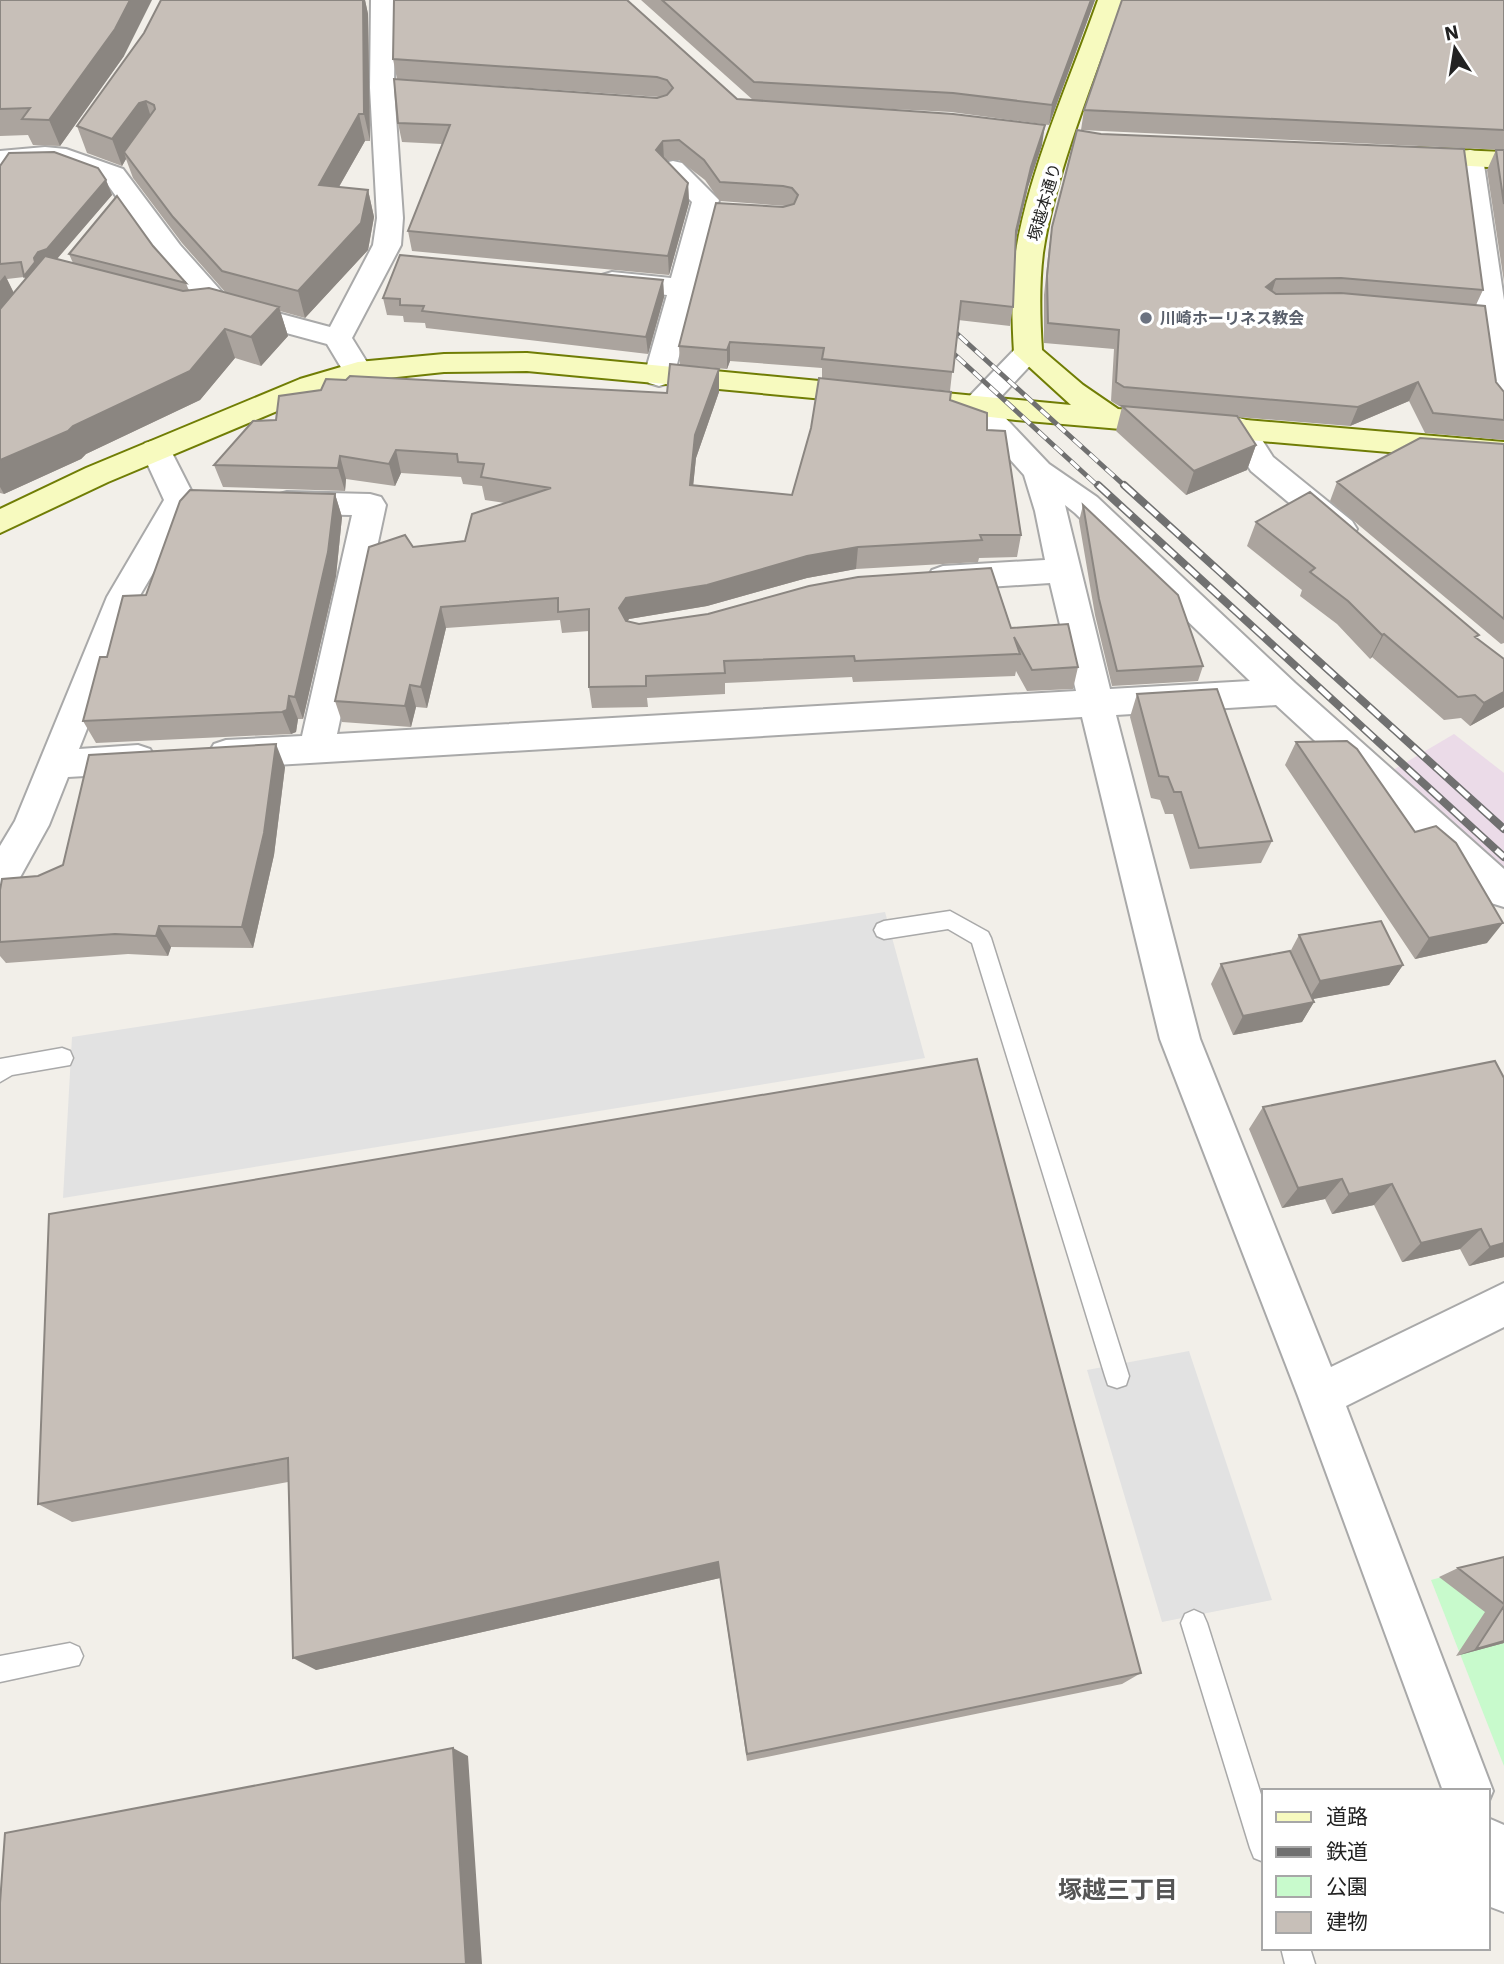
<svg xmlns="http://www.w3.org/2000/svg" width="1504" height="1964" font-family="'IBM Plex Sans','Noto Sans JP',sans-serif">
<rect width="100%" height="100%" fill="#f2efe9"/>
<path fill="#ebdbe8" d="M1454,734l50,39v110l-116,-110z"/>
<path fill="#c8facc" d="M1504,1560v206l-73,-186z"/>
<path fill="#e2e2e2" d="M885,912l40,146 -862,140 9,-161z
M1189,1351l83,249 -110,22 -75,-252z"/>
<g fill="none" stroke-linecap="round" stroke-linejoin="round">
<defs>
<path id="lane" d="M950,911l38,21 3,6 138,438 -3,9 -9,3 -9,-3 -3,-9 -133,-433 -24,-14 -64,10 -7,-3 -3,-6 3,-6 7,-3z
M62,1048l8,3 3,7 -3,7 -58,10 -12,7v-23z
M1194,1610l9,4 4,9 57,181v58l-10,-4 -4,-10 -69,-225 4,-9z
M70,1643l9,4 4,9 -4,9 -79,17v-26z
M1281,1948h29l5,16h-30z"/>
<path id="street" d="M371,0h24l-1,88 9,130 -2,27 -49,93 21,34 -5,7 -10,3 -10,-3 -21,-35 -118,-32 -49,-55 -55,-76 -43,-17 -17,-1 -45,4v-16l45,-4 21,2 57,20 57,76 49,55 101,27 43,-82 4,-27 -7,-130z
M1470,150l9,2 4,6 21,142v111l-10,-3 -5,-7 -32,-243 4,-6z
M673,161l9,2 37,37 -45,176 -5,7 -10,3 -10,-3 -5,-7 23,-81 -65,-8 -4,-6 4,-6 10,-3 59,6 21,-76 -32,-33 4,-6z
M1028,344l10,2 4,7 -49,52 56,59 48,33 198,186 209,186v38l-13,-4 -215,-198 -160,10 84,324 131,328 173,-84v44l-158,79 147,385 -5,12v-12h-45l-145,-395 -138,-357 -78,-322 -856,51 -12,-4 -6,-10 6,-10 12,-4 76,-4 50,-221 -65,-1 -11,-3 -5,-8 5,-8 11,-3 83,2 11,3 5,8 -49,229 739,-43 -26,-108 -107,7 -11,-4 -5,-8 5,-8 11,-4 102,-6 -10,-49 -11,-36 -63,-70 57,-59zM1065,505l10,8 175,168 -140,8z
M1239,418l11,3 23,36 79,64 5,8 -5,8 -11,3 -11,-3 -79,-66 -27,-43 4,-7z
M156,440l11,3 29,57 -57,97 -60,152 59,-4 12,4 6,10 -6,10 -12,4 -70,4 -19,48 -36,65 -13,4v-48l15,-25 92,-224 57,-97 -23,-50 4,-7z
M1488,1818l16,7v87l-16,-6z"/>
<path id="secondary" d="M1098,0h24c-27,78 -67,172 -79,253 -4,32 -3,65 -1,97l41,35 35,24 386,33v20l-488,-42 -128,-15 -361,-34 -83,1 -85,9 -39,12 -212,89 -108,51v-24l86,-41 214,-89 58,-17 86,-8 83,-1 544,52 -57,-52c-2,-34 -3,-69 2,-102 14,-84 54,-171 82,-251z
M1412,148l92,4v16l-101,-6 -4,-6 4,-6z"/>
</defs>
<use href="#lane" stroke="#a9a9a9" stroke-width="3"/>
<use href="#street" stroke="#a9a9a9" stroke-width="4"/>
<use href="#secondary" stroke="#707d05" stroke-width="4"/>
<use href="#lane" fill="#fff" fill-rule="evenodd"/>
<use href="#street" fill="#fff" fill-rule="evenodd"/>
<use href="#secondary" fill="#f7fabf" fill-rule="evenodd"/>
<defs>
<path id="rail-far1" d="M943,321l183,166
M941,342l158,145"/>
<path id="rail" d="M1098,485l406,372
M1124,485l380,344"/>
</defs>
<use href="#rail-far1" stroke="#707070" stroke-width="5"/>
<use href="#rail" stroke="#707070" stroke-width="8"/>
<use href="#rail-far1" stroke="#fff" stroke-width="3.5" stroke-dasharray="11" stroke-linecap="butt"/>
<use href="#rail" stroke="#fff" stroke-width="5" stroke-dasharray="15" stroke-linecap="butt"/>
</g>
<path fill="#aba49e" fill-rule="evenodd" d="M0,0l124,56 -64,90 -27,-1 -5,-10 -28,1z
M161,0h204l3,14 2,127h-5l-26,46 29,3 6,27 -6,33 -63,68 -25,-7 8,25 -27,30 -26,-8 -35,42 -114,54 -5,5 -77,35 -4,-1v-327l106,14 6,15 -55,64 16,4 -4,-9 84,-8 33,37 3,8 37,2 -44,-50 -49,-65 -7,-19 -4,7 -35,-13 -10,-27 67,-93zM24,277l1,2 -11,14 -7,-14z
M394,0l343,99 16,1 -112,-100h454l-46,125 -98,-13 -117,-6 208,39 -14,42 -12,52 -3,68 -3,19 -52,-6 -8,71 -116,-11 116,20 37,30 34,105 -4,22 -38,1 -1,4 -122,7 -49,9 -100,28 -78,13 -2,2 12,3 372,4 67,39 -5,22 -46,2 -11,-20 -1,5 -162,6 -1,-5 -127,6v11l-78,4 1,9 -56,1 -3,-21v-56l-27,2 -2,-13 -114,8 -19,80 -11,-1 -5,20 -69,-5 -7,-21 78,-154 52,-6 40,-38 -20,-3 -3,-14 -19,-2 -2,-7 -60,-4 -6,13 -49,-7 -1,12 -122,-4 -9,-22 62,-45 391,-27 52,-24v23l-23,66 -3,27 99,10 19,-67 11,-50v-10l-92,-7 -3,8 -47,-4 -1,-19 104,-139 3,-1 -66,-5 -15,-21 -26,-20h-13l22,23 1,20 -20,72 -257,-24 -4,-20 34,-87 -40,-2 -4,-19 262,-26 -263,-18 -4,-20z
M1504,0v150l-423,-20 3,-20z
M1496,150h8v132l-17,-112z
M1052,227l431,63 -7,15 20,77 8,10v48l-79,-7 -16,-32 -59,25 -112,-9 18,28 -9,25 -61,25 -70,-64 6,-24 -3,-1 -8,-5 3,-52 -70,-6v-48l5,-48z
M663,280l1,17 -16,57 -222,-26 -1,-5 -21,-1 -1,-6 -16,-1 -4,-17z
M1504,444v199l-3,1 -171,-143 7,-19z
M335,494l7,23 -6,59 -33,143h-5l-2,13 -5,2 -195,9 -13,-22 24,-64 39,-62z
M1083,505l120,161 -5,15 -86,5 -17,-71 -16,-94z
M1256,522l221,117 27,20v48l-34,19 -9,-8 -17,2 -72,-63 -2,2 -33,-35 -37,-28 2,-6 -55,-44z
M1137,694l135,147 -11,22 -71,6 -17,-55h-8l-5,-14 -9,-2 -21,-81z
M1296,742l119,90 72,111 -72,16 -130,-194z
M285,767l-11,88 -21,93 -82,-1 -3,9 -40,-2 -122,9 -6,-7v-14l38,-66z
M1299,935l104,30 -14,20 -77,14 2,3 -12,20 -69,13 -22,-51 10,-20 69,-12z
M1504,1078v179l-35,9 -9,-17 -58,13 -28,-57 -42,9 -7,-15 -43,9 -33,-79 14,-22z
M49,1214l1092,459 -19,11 -375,77 -27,-183 -404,92 -28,-188 -216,40 -34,-18z
M1504,1557v86l-48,13 29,-44 -46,-35 19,-9z"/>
<path fill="#8b8681" d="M130,0h22l-28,56 -64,90 -11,-26z
M363,0h2l3,14 2,127 -6,-27z
M1091,0h4l-46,125 3,-20z
M146,101l8,26 -30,25 2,7 -4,7 -10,-27 27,-36z
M359,114l6,27 -40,70 -6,-26z
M1045,125l-3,20 -14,42 -15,64 3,-20 15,-64z
M663,141l1,19 -8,-10z
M106,180l6,15 -82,95 -6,-14 14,-24z
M688,183l1,20 -20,72 -1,-19z
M368,190l6,27 -6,33 -63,68 -7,-27z
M5,275l14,29 -19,23v-46z
M1276,279l-6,19 -4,-11z
M663,280l1,17 -16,57 -2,-17z
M279,307l9,29 -27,30 -10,-29z
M225,329l10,29 -35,42 -114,54 -5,5 -77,35 -4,-7v-27l73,-34z
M730,342v19l-3,8v-19z
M719,369v23l-23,66 -5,49 -1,-22 5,-50z
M1418,382l-9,19 -59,25 8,-19z
M1256,445l-9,25 -61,25 8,-24z
M396,450l5,23 -6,13 -6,-22z
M340,456l6,23 -1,12 -7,-23z
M335,494l7,23 -6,59 -33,143 -8,-22z
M858,547l-2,22 -49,9 -100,28 -78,13 -7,11 -3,-22 7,-10 181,-42z
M441,607l5,21 -19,80 -6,-21z
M1384,634l-12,23 -2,2 12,-24z
M410,685l6,22 -5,20 -6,-21z
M1504,692v15l-34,19 14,-23z
M289,696l9,23 -2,13 -5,2 -9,-22z
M276,744l9,23 -11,88 -21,93 -11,-21z
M1503,923l-16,20 -72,16 14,-21z
M159,926l12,21 -3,9 -12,-20z
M1403,965l-14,20 -81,15 12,-19z
M1314,1002l-12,20 -69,13 10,-19z
M1342,1179l-17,20 -43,9 16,-20z
M1392,1184l-18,21 -42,9 17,-20z
M1481,1229l-21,20 -58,13 19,-19z
M1504,1243v14l-35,9 21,-19z
M718,1562l2,16 -404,92 -23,-12z
M1504,1641v2l-48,13 20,-7z
M453,1748l15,8 14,208h-16z"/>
<path fill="#c7bfb8" stroke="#8b8681" stroke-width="2" d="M0,0h130l-15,29 -66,91 -27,-1 8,-11 -30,1z
M161,0h202l1,114h-5l-40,71 49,5 -7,33 -63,68 -76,-20 -49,-54 -49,-65 31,-43 -1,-4 -8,-4 -7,2 -27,36 -35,-13 67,-93z
M394,0h233l110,99 216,15 92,11 -14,42 -15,64 -3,76 -52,-6 -8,71 -131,-13 2,-11 -94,-6 -3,8 -48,-4 37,-143 67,4 11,-3 4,-9 -6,-7 -9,-2 -63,-4 -16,-22 -25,-20 -16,1 -7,9 32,33 -20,73 -260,-25 42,-106 -52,-2 -4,-44 263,19 10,-3 6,-7 -6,-8 -10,-3 -264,-18z
M662,0h429l-39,105 -99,-12 -199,-11z
M1122,0h382v130l-420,-20z
M1077,130l24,4 363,15 19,141 -142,-12 -65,1 -10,8 10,7 65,-1 144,13 11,76 8,10v28l-71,-7 -15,-31 -60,25 -234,-20 -8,-5 3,-52 -71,-7 -1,-47 5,-49z
M1496,150h8v54z
M54,152l44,16 8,12 -59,69 -9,3 -4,6 1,4 -11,14 -3,-14 -21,2v-98l9,-13z
M117,196l36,50 33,37 -117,-29z
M400,255l263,25 -17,57 -224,-26 2,-5 -24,-1v-6l-17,-1z
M45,256l138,35 26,-3 70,19 -28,30 -26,-8 -35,42 -117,55 -5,5 -68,29v-151z
M670,364l49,5 -24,66 -5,50 102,10 19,-67 8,-50 132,14 -1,8 37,13v17l18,1 16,104h-41l2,5 -124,7 -51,9 -100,29 -81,13 -7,10 7,13 13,3 69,-10 101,-28 49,-9 133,-9 20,60 57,-4 10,43 -46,3 -18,-33 6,17 -165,7 -1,-5 -130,5 1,12 -79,3v10l-57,1v-78l-31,3v-14l-117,9 -20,80 -11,-2 -5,21 -70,-5 34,-154 36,-12 8,12 52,-6 7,-27 79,-26 -70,-11 3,-13 -26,-2 -1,-8 -61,-4 -7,14 -49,-8 -2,12 -124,-3 39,-44 23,-1 3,-24 42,-6 5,-11 20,1 4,-4 317,17z
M1122,406l115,10 19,29 -62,26z
M1420,438l84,6v175l-167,-137z
M190,490l145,4 -7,58 -33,145 -6,-1 -2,14 -5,2 -199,9 17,-64h7l16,-61 23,-1 34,-94z
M1310,492l169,143 -4,2 29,22v33l-20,11 -9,-8 -17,2 -74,-63 -2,1 -34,-34 -38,-29 5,-4 -59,-46z
M1083,505l95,90 25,71 -86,5 -18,-72z
M1217,689l55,152 -73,7 -18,-56h-7l-6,-15 -9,-1 -22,-82z
M1347,741l10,8 58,83 21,-6 20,17 47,80 -74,15 -133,-196z
M276,744l-12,89 -22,94 -83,-1 -3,10 -41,-2 -115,8v-52l2,-11 36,-3 25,-11 26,-110z
M1381,921l22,44 -83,16 -21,-46z
M1290,951l24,51 -71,14 -22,-52z
M977,1059l164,614 -394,81 -29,-192 -425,96 -5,-200 -250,46 11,-290z
M1495,1061l9,17v165l-14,4 -9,-18 -60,14 -29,-59 -43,10 -7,-15 -44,9 -35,-81z
M1504,1557v47l-46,-36z
M1504,1606v35l-28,8z
M453,1748l13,216h-466v-61l5,-70z"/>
<circle fill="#6b7280" stroke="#fff" stroke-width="2.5" cx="1146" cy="318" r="7"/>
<g text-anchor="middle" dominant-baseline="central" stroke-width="7" stroke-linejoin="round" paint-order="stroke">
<g font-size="16" fill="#222" stroke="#fff">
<text transform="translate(1044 202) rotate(-74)">塚越本通り</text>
</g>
<g font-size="16" font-weight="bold" fill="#5b616d" stroke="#fff" text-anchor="start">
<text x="1160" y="318">川崎ホーリネス教会</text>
</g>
<g font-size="24" font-weight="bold" fill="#555" stroke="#fff">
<text x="1118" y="1889">塚越三丁目</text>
</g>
</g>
<rect x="1262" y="1789" width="228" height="161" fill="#ffffff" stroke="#a7a7a7" stroke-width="2"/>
<rect x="1276" y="1812" width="35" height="10" fill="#f7fabf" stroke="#a7a7a7" stroke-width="2"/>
<text x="1326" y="1824" font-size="21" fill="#222222">道路</text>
<rect x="1276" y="1847" width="35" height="10" fill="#707070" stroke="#a7a7a7" stroke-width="2"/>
<text x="1326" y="1859" font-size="21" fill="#222222">鉄道</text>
<rect x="1276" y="1876" width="35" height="21" fill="#c8facc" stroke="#a7a7a7" stroke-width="2"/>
<text x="1326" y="1894" font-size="21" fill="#222222">公園</text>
<rect x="1276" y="1912" width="35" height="21" fill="#c7bfb8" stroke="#a7a7a7" stroke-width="2"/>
<text x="1326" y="1929" font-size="21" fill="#222222">建物</text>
<g transform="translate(1455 49) rotate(348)" stroke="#ffffff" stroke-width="5" paint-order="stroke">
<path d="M0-5L12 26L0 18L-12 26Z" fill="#222222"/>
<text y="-10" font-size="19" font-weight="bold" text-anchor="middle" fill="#222222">N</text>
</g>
</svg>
